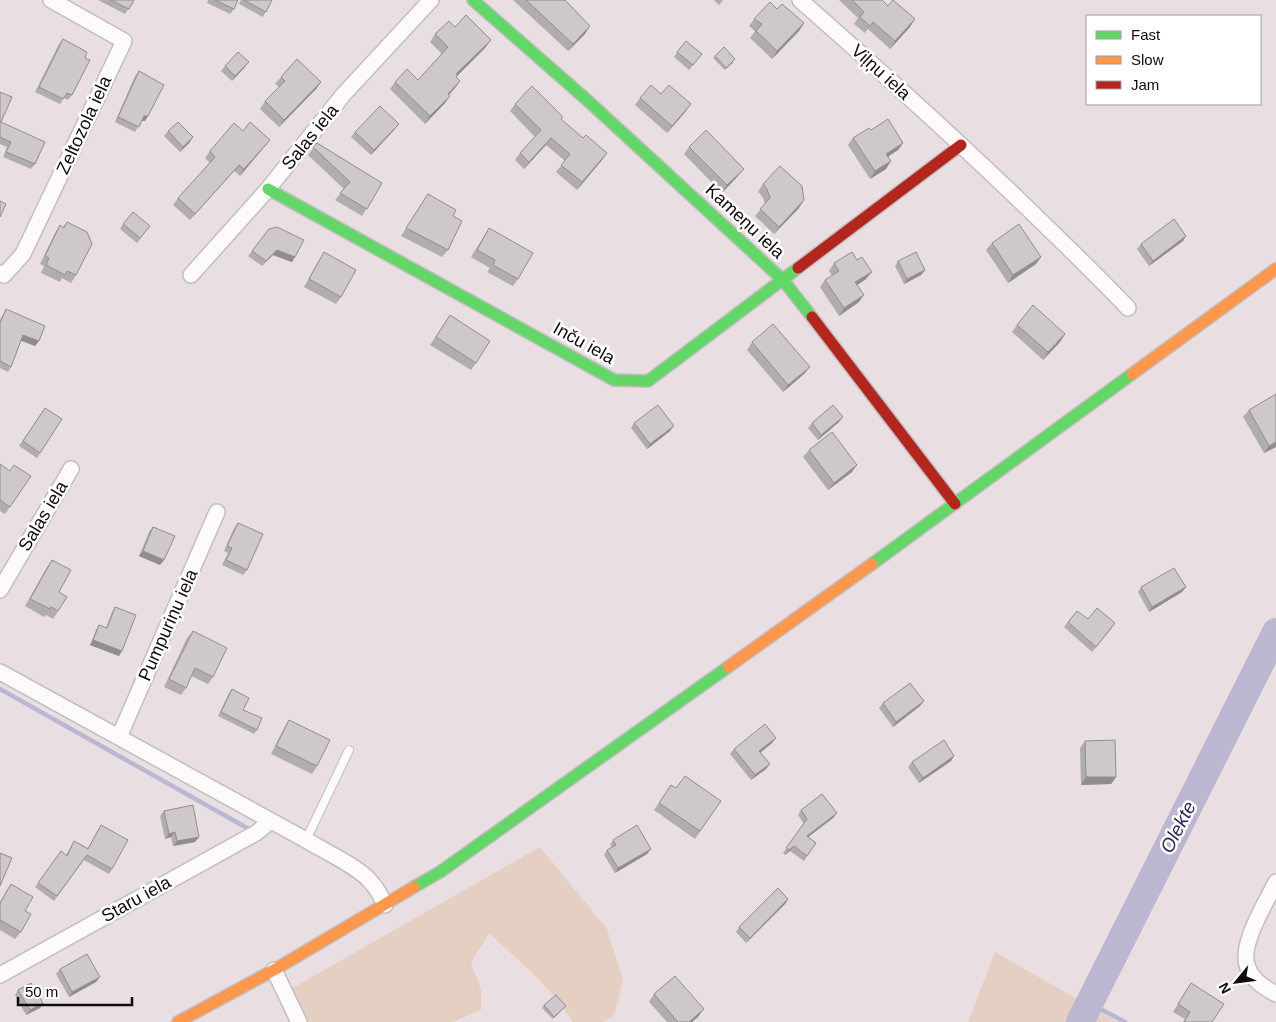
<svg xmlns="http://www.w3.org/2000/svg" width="1276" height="1022" font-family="Helvetica,sans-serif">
<rect width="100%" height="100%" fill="#e9dfe2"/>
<path fill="#e5cfc2" d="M540,847l67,82 16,51 -9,36 -11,6h-30c-22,-35 -54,-61 -84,-89l-18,30 10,27v20l-28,12h-147l-15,-33z
M995,952l89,51 -9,19h-107z
M1091,1007l27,15h-34z"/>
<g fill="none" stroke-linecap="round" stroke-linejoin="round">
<path stroke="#bbb7d1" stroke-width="4.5" d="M0,689l247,139
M1089,1003l36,19"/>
<path stroke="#bbb7d1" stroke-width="28" d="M1080,1022l196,-390"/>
<defs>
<path id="lane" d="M306,840l43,-90"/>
<path id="street" d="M800,0c74,65 146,130 217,198 37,36 75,72 111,110
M0,273l4,2 19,-21 101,-213 -73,-41
M191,275l77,-86 75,-94 88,-95
M0,590l71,-121
M0,672l306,168c18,11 51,26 64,41 7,7 11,15 15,24
M119,737l98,-225
M1276,882c-10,21 -38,64 -28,86 5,13 17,20 28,26
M274,970l25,52
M0,975l256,-142 15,-12"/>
<path id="fast" d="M473,0l114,100 196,180 29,37
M268,189l346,191 34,1 150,-113
M872,564l260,-190
M414,887l26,-15 288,-205"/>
<path id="slow" d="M1132,374l144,-105
M728,667l144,-103
M178,1022l96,-52 140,-83"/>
<path id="jam" d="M798,268l163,-123
M812,317l143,187"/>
</defs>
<use href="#lane" stroke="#c4bdc0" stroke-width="10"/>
<use href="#street" stroke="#c4bdc0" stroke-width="18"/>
<use href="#fast" stroke="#c4bdc0" stroke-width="14"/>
<use href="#slow" stroke="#c4bdc0" stroke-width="14"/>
<use href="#jam" stroke="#c4bdc0" stroke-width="14"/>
<use href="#lane" stroke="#fcfafb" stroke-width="8"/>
<use href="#street" stroke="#fcfafb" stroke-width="15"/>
<use href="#fast" stroke="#63d668" stroke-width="11"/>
<use href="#slow" stroke="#ff974d" stroke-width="11"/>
<use href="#jam" stroke="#b3261e" stroke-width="11"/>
</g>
<path fill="#b1acaf" d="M98,0h36l-9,14z
M208,0h30l-4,9 -4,5 -23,-11z
M241,0h31l-9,17 -24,-13z
M513,0h52l20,34 -17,17z
M714,0h9l-4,5z
M839,0h43l28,27 -20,22 -22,-20 -3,4 -11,-9 4,-6z
M777,9l27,14 -5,8 -27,28 -22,-21 5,-7 -6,-5 5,-7z
M455,27l30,21 -29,29 4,4 -5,7 -6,7 1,1 -5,7 -20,21 -35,-35 5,-7 23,-2 24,-26 -12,-12 5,-8z
M63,39l22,19 -13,37 -4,5 -4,-2 -4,6 -25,-12 24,-48z
M677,52l25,2 -13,16 -15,-13z
M715,56l19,6 -9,8 -12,-12z
M225,66l20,1 -13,14 -11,-10z
M139,71l9,45 -3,5h-3l-7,11 -20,-10 20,-46z
M281,77l40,5 -5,7 -37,38 -19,-18 5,-8 14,-14 -4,-3z
M0,92l1,30 34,42 -4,5 -28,-12 4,-10 -7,-3z
M661,94l25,17 -19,22 -32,-28 5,-7z
M515,104l46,16 22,18 24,15 -5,7 -25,30 -21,-18 9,-11 -19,-16 -22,24 -9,-9 5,-7 15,-16 -25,-26z
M395,129l-24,26 -20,-18 4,-5z
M871,130l32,13 -5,7 -10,7 -2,12 -16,10 -22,-34 5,-7z
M168,131l22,11 -10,10 -16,-16z
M243,131l27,9 -30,36 -6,-5 -44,49 -17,-15 5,-7 32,-35 -5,-5 5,-7z
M317,143l65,40 -20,33 -27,-16 9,-11 -36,-34z
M689,147l49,29 -16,17 -38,-39z
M763,184l36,24 -25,26 -19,-18 10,-12 -3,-8 -4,-4z
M428,194l25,22 -5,34 -6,7 -41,-21z
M67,222l9,53 -5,8 -9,-5 -2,4 -19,-9 3,-7 -4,-2 15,-31 5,-8 3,2z
M123,224l27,2 -13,17 -17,-14z
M489,228l29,51 -5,7 -26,-14 3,-4 -19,-11 13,-21z
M269,229l26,28 -3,5 -19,-7 -11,11 -14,-10z
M1186,236l-3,5 -34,25 -12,-17 4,-5z
M992,243l49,14 -5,7 -28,19 -22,-33z
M324,252l17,45 -5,7 -32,-17 15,-27z
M898,261l27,9 -4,5 -17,9 -9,-18z
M834,263l32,16 -9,6 2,17 -20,14 -19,-29 5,-7 7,-4 -3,-5z
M6,309l33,32 -4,5 -14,-5 -10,26 -3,5 -8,-4v-48z
M450,315l26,48 -5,7 -41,-25z
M1017,325l48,9 -5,8 -17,18 -31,-28z
M752,342l52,32 -21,18 -36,-42z
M1276,394v53l-12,6 -21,-36 6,-7z
M45,408l17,11 -25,39 -18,-12z
M839,422l-21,18 -10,-12 4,-5z
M634,423l36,8 -23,18 -16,-21z
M809,450l43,22 -24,18 -25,-33z
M0,464l10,7 21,5 -26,38 -5,-3z
M238,523l9,47 -4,5 -21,-10 6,-12 -4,-2 10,-23z
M153,527l7,38 -21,-9 10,-24z
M52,560l7,32 -1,19 -5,8 -7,-4 -2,2 -19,-11 22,-39z
M1141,587h45l-4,5 -33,20 -11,-20z
M115,607l4,49 -29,-11 6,-15 3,-5 7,3 6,-16z
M1077,611l11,8 24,9 -20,24 -28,-25z
M193,631l20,46 -5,7 -17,-8 -5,12 -5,7 -17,-8 23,-49z
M232,689l11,21 14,20 -3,4 -36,-18 11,-23z
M883,703l37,3 -27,21 -14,-19z
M289,720l28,46 -5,8 -41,-20 13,-26z
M776,738l-4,5 -11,9 5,17 -15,11 -21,-26 4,-5z
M1085,741l31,36 -5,7 -30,1 -1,-37z
M954,756l-3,5 -32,22 -11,-16 4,-5z
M671,785l5,3 45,13 -26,38 -41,-29z
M801,810l36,3 -4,5 -25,19 8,6 -12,18 -14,-10 -5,4 -2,-2 21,-29 -6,-9z
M164,811l35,26 -4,5 -22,4 -2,-9 -6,2 -5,-23z
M101,825l11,44 -3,5 -25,-14 -30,41 -19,-14 26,-36 5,4 8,-14 14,7z
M613,840l34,14 -32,19 -11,-18 3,-5 5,-3 -2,-2z
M11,884l14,27 -4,21 -6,7 -15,-9v-28z
M788,899l-3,5 -39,39 -10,-11 3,-5z
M60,969l36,13 -27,15 -13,-23z
M1191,983l21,39h-29l2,-3 -12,-7z
M18,990l25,13 -3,5 -14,7 -11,-20z
M654,994l44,23 -6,5h-25l-18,-20z
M544,1005l22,1 -13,13 -11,-11z"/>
<path fill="#908c8f" d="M915,19l-5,8 -20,22 5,-8z
M804,23l-5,8 -27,28 5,-8z
M590,26l-5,8 -17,17 5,-7z
M491,40l-6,8 -27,27 -2,-1z
M249,62l-4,5 -13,14 3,-5z
M460,81l-5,7 -12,13 5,-7z
M321,82l-5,7 -37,38 5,-7z
M450,96l-5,7 -20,21 5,-8z
M691,104l-5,7 -19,22 5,-7z
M144,116h4l-3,5h-4z
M399,124l-4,5 -24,26 3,-5z
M193,137l-3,5 -10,10 3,-5z
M551,138l-5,7 -22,24 5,-7z
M270,140l-30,36 4,-7z
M903,143l-5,7 -17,11 5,-7z
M607,153l-5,7 -25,30 5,-8z
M891,161l-5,8 -16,10 5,-8z
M239,165l-5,6 -44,49 5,-6z
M744,169l-6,7 -16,17 5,-8z
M804,200l-5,8 -25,26 5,-7z
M1186,236l-3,5 -34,25 4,-5z
M277,250l18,7 -3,5 -19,-7 -11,11z
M1041,257l-5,7 -28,19 5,-8z
M925,270l-4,5 -17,9 3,-5z
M872,272l-6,7 -16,11 5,-8z
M864,295l-5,7 -20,14 5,-8z
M1065,334l-5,8 -17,18 5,-8z
M23,335l16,6 -4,5 -15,-6z
M810,367l-6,7 -21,18 5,-7z
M843,417l-4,5 -21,18 3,-5z
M674,426l-4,5 -23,18 3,-5z
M1276,442v5l-12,6 5,-7z
M857,465l-5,7 -24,18 6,-7z
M143,551l21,9 -4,5 -21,-9z
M1186,587l-4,5 -33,20 3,-5z
M93,640l29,11 -3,5 -29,-11z
M924,701l-4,5 -27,21 3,-5z
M776,738l-4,5 -16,13 3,-5z
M954,756l-3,5 -32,22 4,-5z
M770,764l-4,5 -15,11 4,-5z
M1086,777h30l-5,7 -30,1z
M837,813l-4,5 -30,23 4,-5z
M175,832l-4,5 -6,2 4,-5z
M199,837l-4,5 -22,4 4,-5z
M794,846l-4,5 -5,4 4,-5z
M651,849l-4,5 -32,19 3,-5z
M788,899l-3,5 -39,39 4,-5z
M100,977l-4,5 -27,15 3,-5z
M43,1003l-3,5 -14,7 4,-5z
M704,1009l-6,8 -6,5h-3z"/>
<path fill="#cec8cc" stroke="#908c8f" d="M111,0h23l-5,9z
M215,0h23l-4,9z
M244,0h28l-6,12z
M526,0h39l25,26 -17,18z
M852,0h30l6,6 5,-6 22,19 -20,22 -22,-19 -3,4 -10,-9 4,-5z
M770,2l7,7 5,-5 22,19 -27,28 -21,-20 6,-7 -8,-5z
M466,15l25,25 -35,34 2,1 -2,2 4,4 -12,13 2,2 -20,20 -35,-34 12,-13 11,11 30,-33 -13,-13 14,-13 6,6z
M63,39l24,13 -2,6 5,2 -18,35 -5,-2 -4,6 -24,-12z
M686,41l16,13 -9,11 -16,-13z
M724,47l11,12 -9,9 -11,-12z
M238,52l11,10 -14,14 -10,-10z
M297,59l24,23 -37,38 -19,-19 20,-20 -4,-4z
M139,71l25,14 -16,31h-4l-5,11 -21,-10z
M651,85l10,9 8,-9 22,19 -19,22 -32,-28z
M532,86l31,31 -2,2 22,19 3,-3 21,18 -25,29 -21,-17 9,-11 -19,-16 -22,24 -9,-9 21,-23 -26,-26z
M0,92l12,5 -11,25 44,20 -10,22 -29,-12 5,-10 -11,-5z
M380,106l19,18 -25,26 -19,-18z
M888,119l15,24 -17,11 5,7 -16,10 -22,-33 16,-10 2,2z
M178,122l15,15 -10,10 -15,-16z
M250,122l20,18 -26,29 -5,-4 -44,49 -17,-16 37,-41 -5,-6 24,-28 9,8z
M706,130l38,39 -17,16 -38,-38z
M317,143l65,40 -15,26 -27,-16 10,-11 -37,-35z
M780,166l22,20 2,14 -25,27 -19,-18 10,-11 -3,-9 -4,-5z
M428,194l28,16 -3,6 9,5 -14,29 -42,-22z
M0,201l6,3 -6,13z
M133,212l17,14 -10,12 -17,-14z
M1174,219l12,17 -33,25 -12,-17z
M67,222l20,10 5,12 -16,31 -9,-4 -2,4 -19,-10 3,-7 -4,-2 15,-31 4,3z
M1019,224l22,33 -28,18 -21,-32z
M277,227l27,13 -9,17 -18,-7 -11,11 -14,-10 17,-22z
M489,228l44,25 -15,26 -25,-14 2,-5 -18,-10z
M324,252l32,18 -15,27 -32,-18z
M852,252l5,8 5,-3 10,15 -17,10 9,13 -20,13 -19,-28 14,-9 -5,-8z
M916,252l9,18 -18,9 -9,-18z
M1033,305l32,29 -17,18 -31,-27z
M6,309l39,17 -6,15 -16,-6 -12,32 -11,-6v-38z
M450,315l40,26 -14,22 -40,-26z
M773,324l37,43 -22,18 -36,-43z
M1276,394v48l-7,4 -20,-36z
M658,405l16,21 -24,18 -16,-21z
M833,405l10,12 -22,18 -9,-12z
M45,408l17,11 -22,34 -17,-12z
M832,432l25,33 -23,18 -25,-33z
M0,464l10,7 4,-6 17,11 -21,31 -10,-7z
M238,523l25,11 -16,36 -21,-10 6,-12 -5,-2z
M153,527l22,9 -11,24 -21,-9z
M52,560l19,10 -12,22 8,5 -9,14 -7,-4 -1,2 -20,-10z
M1174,568l12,19 -34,20 -11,-20z
M115,607l21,8 -14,36 -29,-11 6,-15 8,3z
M1097,608l18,15 -19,24 -28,-25 9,-11 11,8z
M193,631l34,17 -14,29 -18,-9 -9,20 -17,-9z
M910,683l14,18 -28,21 -13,-19z
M232,689l17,9 -6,12 19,8 -5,12 -36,-18z
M289,720l41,20 -13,26 -41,-20z
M765,724l11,14 -17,13 11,13 -15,11 -21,-26z
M944,740l10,16 -31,22 -11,-16z
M1115,740l1,37h-30l-1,-36z
M685,776l36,25 -21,30 -41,-28 12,-18 5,3z
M822,794l15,19 -30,23 9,7 -9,13 -13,-10 -5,4 -3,-2 21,-29 -6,-9z
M193,805l6,32 -22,4 -2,-9 -6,2 -5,-23z
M101,825l27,15 -16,29 -25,-14 -30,41 -19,-13 23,-32 6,5 7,-15 14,8z
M637,825l14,24 -33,19 -11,-18 9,-5 -3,-5z
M0,853l12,5 -12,28z
M11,884l22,13 -8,14 6,3 -10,18 -21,-12v-17z
M778,888l10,11 -38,39 -11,-11z
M87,954l13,23 -28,15 -12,-23z
M675,976l29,33 -15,13h-11l-24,-28z
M31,983l12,20 -13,7 -12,-20z
M1191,983l33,21 -12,18h-28l6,-10 -12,-8z
M556,995l10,11 -12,11 -10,-12z"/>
<g text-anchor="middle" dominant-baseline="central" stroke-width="5" stroke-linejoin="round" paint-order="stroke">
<g font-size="18" fill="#100a0d" stroke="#fff">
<text transform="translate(881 72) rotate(42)">Viļņu iela</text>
<text transform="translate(84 125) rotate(-65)">Zeltozola iela</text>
<text transform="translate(310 137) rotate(-51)">Salas iela</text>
<text transform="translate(745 221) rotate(43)">Kameņu iela</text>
<text transform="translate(584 343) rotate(29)">Inču iela</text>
<text transform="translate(43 516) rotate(-59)">Salas iela</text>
<text transform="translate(168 625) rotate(-66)">Pumpuriņu iela</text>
<text transform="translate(136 899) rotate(-29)">Staru iela</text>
</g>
<g font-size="19" font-style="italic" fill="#2e2857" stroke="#fff">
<text transform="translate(1178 827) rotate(-63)">Olekte</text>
</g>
</g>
<rect x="1086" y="15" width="175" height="90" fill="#ffffff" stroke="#9f9d9e"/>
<rect x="1096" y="31" width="25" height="8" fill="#63d668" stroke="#9f9d9e"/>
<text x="1131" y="40" font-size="15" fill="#100a0d">Fast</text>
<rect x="1096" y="56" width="25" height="8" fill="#ff974d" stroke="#9f9d9e"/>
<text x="1131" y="65" font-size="15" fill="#100a0d">Slow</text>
<rect x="1096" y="81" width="25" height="8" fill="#b3261e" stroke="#9f9d9e"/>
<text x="1131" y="90" font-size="15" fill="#100a0d">Jam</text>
<g transform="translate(1236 982) rotate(241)" stroke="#ffffff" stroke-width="4" paint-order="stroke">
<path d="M0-4L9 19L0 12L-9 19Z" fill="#100a0d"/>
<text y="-8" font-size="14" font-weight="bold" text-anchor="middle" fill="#100a0d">N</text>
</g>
<path d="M18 997v8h114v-8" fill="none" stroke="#100a0d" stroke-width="2.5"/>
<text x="25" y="997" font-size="15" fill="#100a0d" stroke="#ffffff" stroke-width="4" paint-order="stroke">50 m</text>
</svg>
